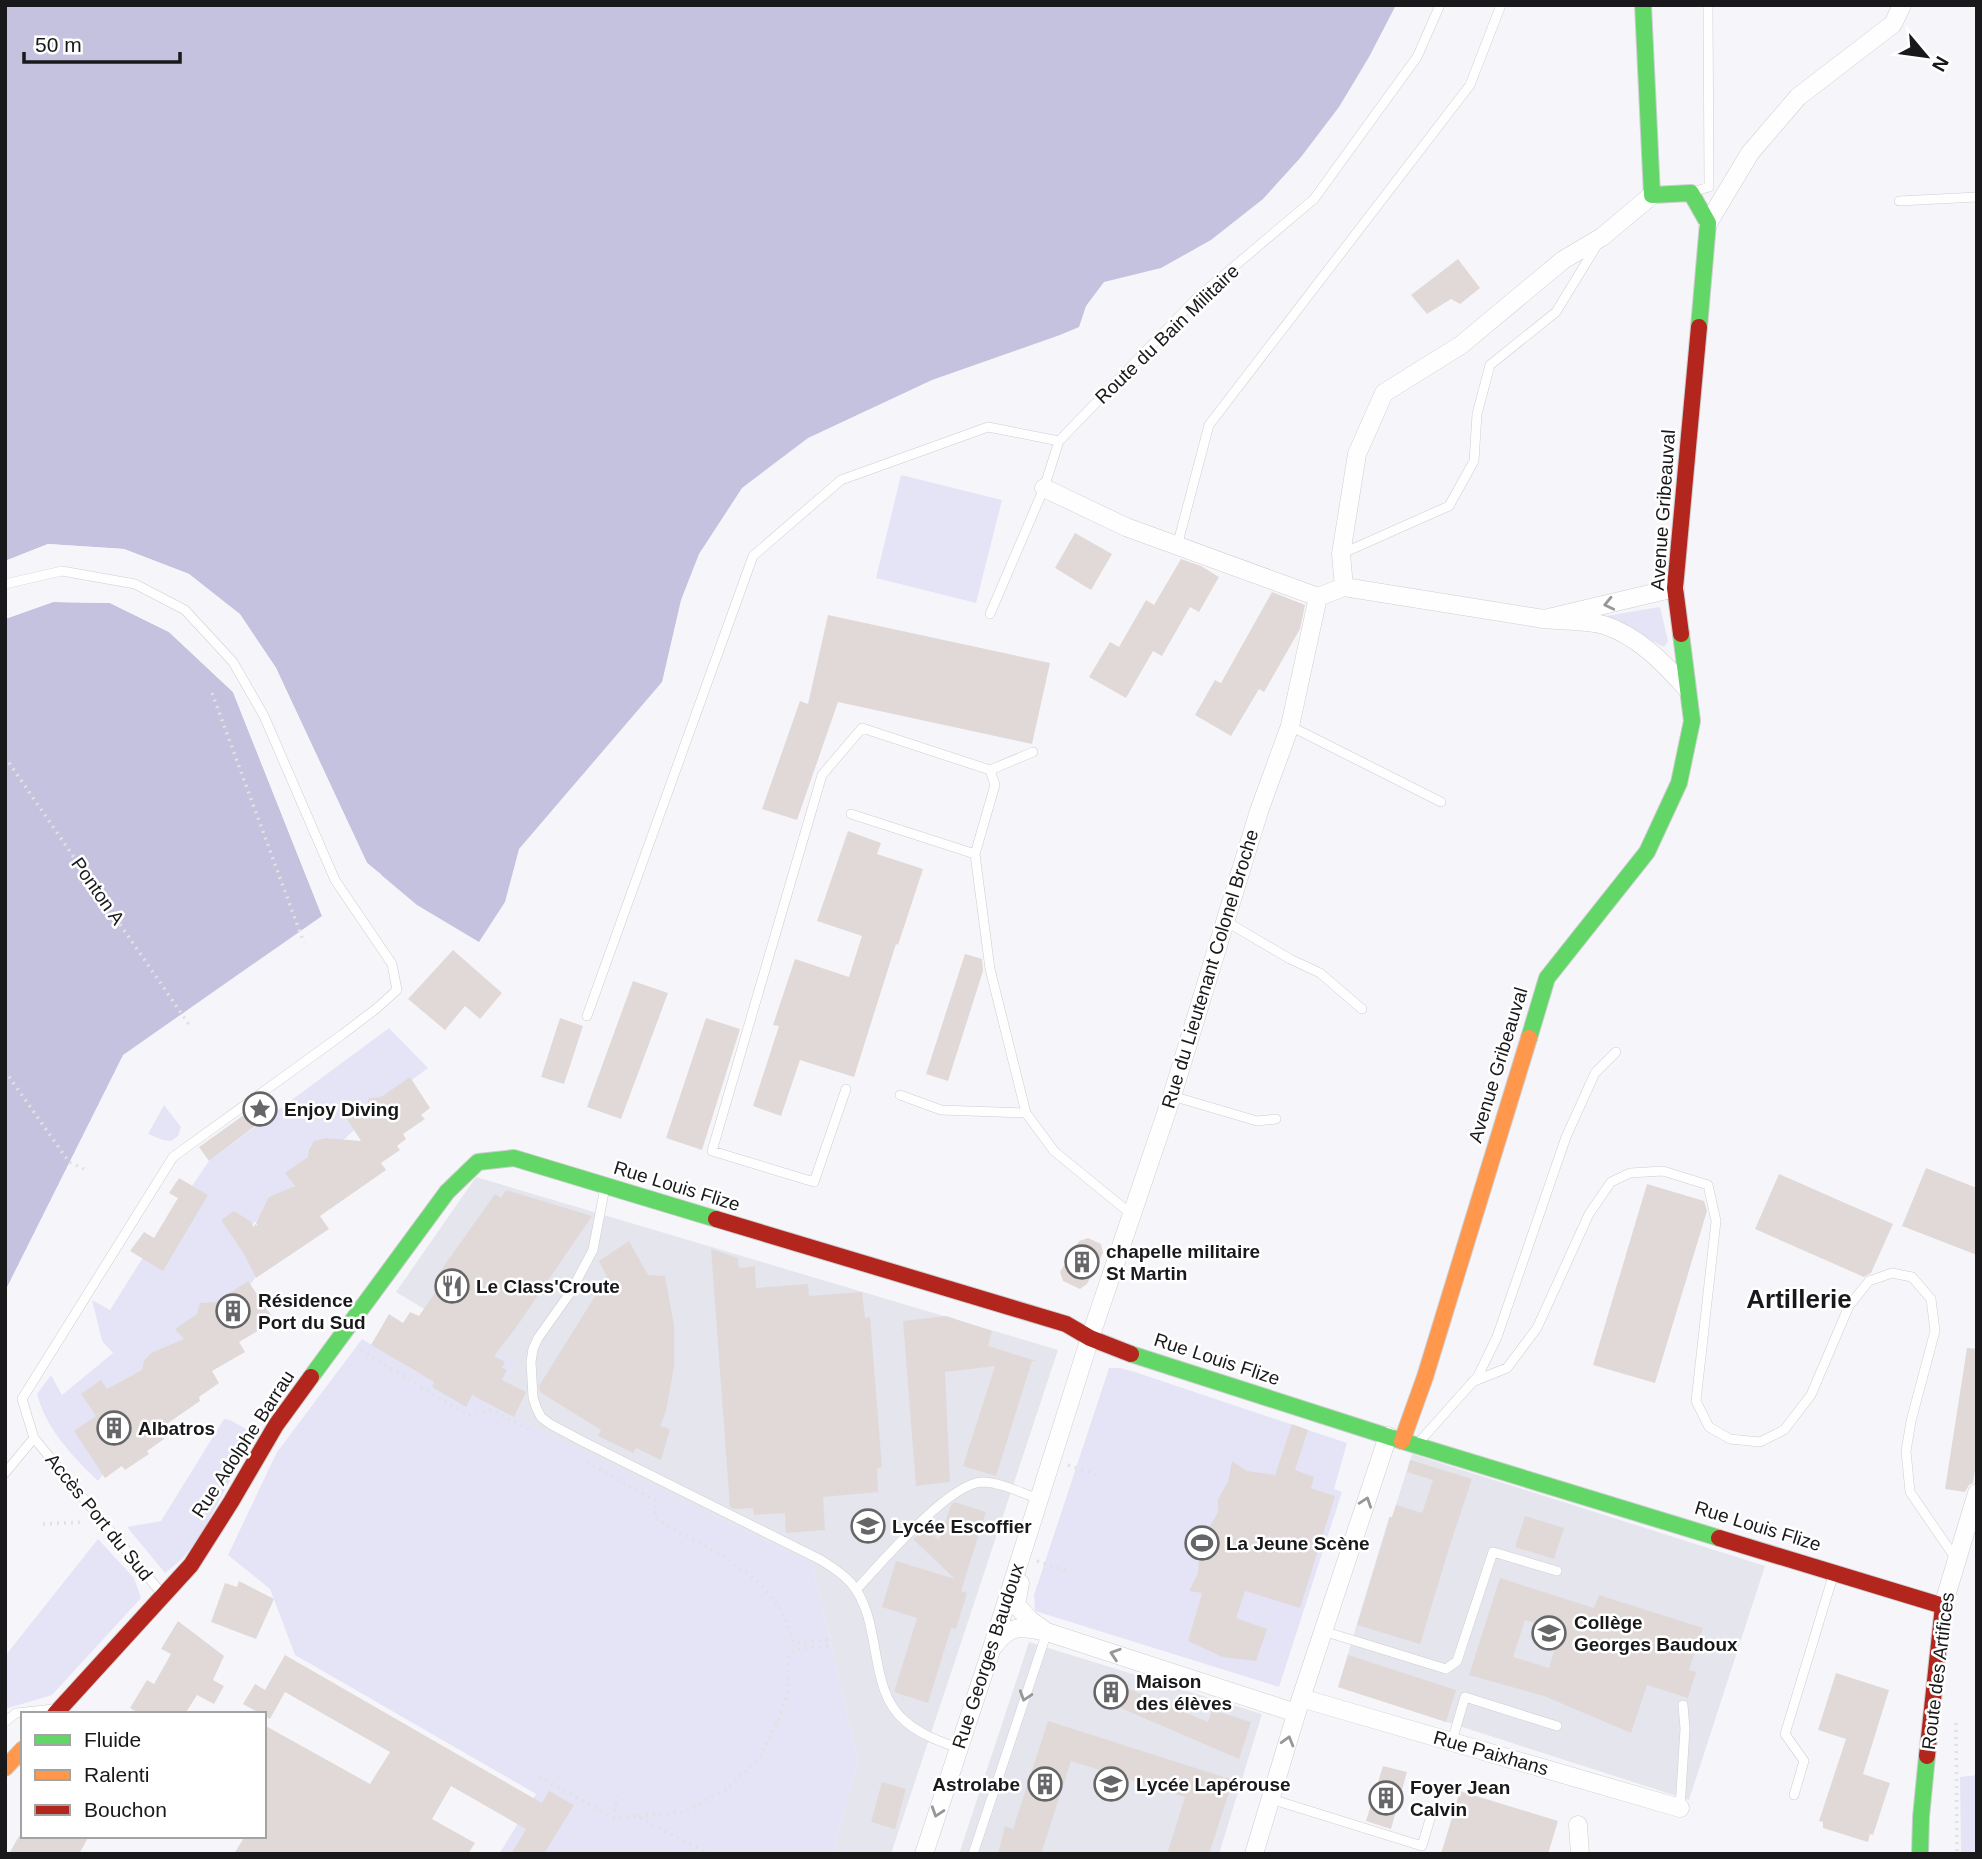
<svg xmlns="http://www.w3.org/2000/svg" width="1982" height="1859" font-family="Helvetica,sans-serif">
<rect width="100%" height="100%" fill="#f6f6fa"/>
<path fill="#e5e5ee" d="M476,1177l582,173 -167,504h-59l26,-94 -46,-197 -322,-157 -44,-84 -50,-30z
M1412,1454l353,112 -76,234 -351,-113 51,-170h3z
M1029,1642l233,72 -43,140h-260z"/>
<path fill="#e5e4f7" d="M901,475l101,25 -26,103 -100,-25z
M1660,607l8,34 -4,6 -33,-17 -43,-11z
M389,1028l39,40 -16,12 -2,-2 -169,157 17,38 -23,35 -137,173c-26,-25 -52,-52 -61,-87l14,-19 11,20 51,-42 -11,-12 -10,-41 18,10 32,-51 67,-98z
M164,1105l17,22 -3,9 -7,5 -8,-1 -15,-6z
M446,1322l70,41 -25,43 321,157 46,197 -26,94h-333l37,-60 -241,-139 -25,-66 -42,-34 49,-103 85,-113 56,34z
M1109,1368h11l15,4 212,71 -13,46 8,3 -63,195 -244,-76 -1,-16z
M224,1419l6,1 25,14 -57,106 -17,20 -16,13 -38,-46 34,-6z
M98,1539l36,39 7,20 -89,97 -47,14v-53z
M1977,1775v79h-16l-1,-77z"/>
<path fill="#c4c2de" d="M5,5h1391l-27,52 -30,50 -38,50 -38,42 -52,41 -50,28 -57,14 -18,24 -7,21 -19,8 -128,45 -124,58 -66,50 -43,66 -18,46 -19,82 -143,167 -14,53 -26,40 -62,-37 -50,-42 -91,-195 -36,-54 -51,-40 -65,-25 -76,-5 -43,17z
M53,602l57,1 59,29 64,60 89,224 -199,139 -118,236v-672z"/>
<path fill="#f6f6fa" d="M48,544l76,5 65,25 51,41 36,53 91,195 15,12 -3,2 -15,-13 -91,-194 -35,-53 -51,-40 -64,-25 -75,-5 -43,17v-3z
M52,599l59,1 60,28 65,62 89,224 -3,2 -89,-224 -64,-60 -59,-29 -57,-1 -48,17v-4z"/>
<path fill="#e1d9d7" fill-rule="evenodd" d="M1458,259l22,29 -20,16 -9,-5 -24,15 -16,-19z
M1075,533l37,21 -21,36 -36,-22z
M1181,559l20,7 18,11 -20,35 -9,-5 -28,49 -9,-5 -27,47 -37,-21 21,-35 9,5 27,-47 8,5z
M1272,592l33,13 -5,24 -36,63 -5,-3 -28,47 -36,-21 20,-35 6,3z
M828,615l222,48 -18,81 -194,-42 -41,118 -35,-11 38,-108 8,3z
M848,831l33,12 -4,11 46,15 -25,76 -2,-1 -42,133 -54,-17 -19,56 -28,-10 26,-80 -6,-1 22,-66 54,18 13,-41 -45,-15z
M453,950l49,43 -22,26 -15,-13 -20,24 -37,-31z
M965,954l17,5 1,12 -35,110 -22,-7z
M633,981l35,12 -47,126 -34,-12z
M560,1018l23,8 -19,58 -23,-7z
M706,1018l34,11 -38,121 -36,-12z
M410,1077l20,31 -9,7 4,4 -22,15 3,5 -9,7 3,4 -19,13 5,7 -66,46 9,13 -73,49 -12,-24 -23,-34 13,-9 16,10 4,6 1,-3 3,2 -2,-3 13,-26 26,-11 -10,-13 23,-16 1,-7 5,-9 11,-3 36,3 -14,-22 19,-12 3,-9 12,-1z
M266,1099l9,12 -66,50 -10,-14z
M1926,1168l51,20v67l-75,-29z
M1779,1174l114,50 -22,49 -7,4 -109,-48z
M179,1178l29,17 -45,76 -33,-20 14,-19 10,6 24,-40 -9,-5z
M1647,1184l57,17 3,10 -52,172 -62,-18z
M506,1190l86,26 -77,113 -21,27 11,6 -3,6 5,2 -5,10 24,12 -12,25 -42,-22 -6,12 -34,-20 2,-5 -63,-37 18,-31 14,9 7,-11 9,4 22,-32 -7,-4 61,-86 6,4z
M1088,1238l13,6 2,9 -16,31 -7,5 -17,-8 -3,-9 19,-31z
M629,1241l19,34 17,1 9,49v42l-8,44 -6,15 10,3 -9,31 -25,-12 -3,5 -35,-17 3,-6 -61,-38 -1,-6 68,-109 -8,-16z
M711,1249l27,9 1,10 16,-2 1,22 52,-4 1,12 53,-4 3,26 5,-1 12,150 -5,1 1,24 -55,5 2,33 -39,3 -1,-20 -31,2 -1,-7 -18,1 -5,-2z
M248,1281l27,40 -36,21 6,10 -33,19 7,12 -20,14 1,4 -42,29 6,9 -17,12 2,3 -24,16 -3,-4 -17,12 -31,-47 22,-15 -15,-22 20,-14 6,9 35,-19 2,-9 7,-8 33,-14 -9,-10 22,-15 3,-11 16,-1z
M946,1316l46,15 -4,15 48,15h-4l-36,115 -33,-10 32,-100 -50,6 5,110 -34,4 -13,-165z
M1967,1348l10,1v108l-4,26 -4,2 -4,7 -20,-3z
M1292,1424l16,6 -13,40 19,7 -3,11 24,8 -35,112 -55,-17 -9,27 31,11 -11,32 -34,-4 -34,-16 14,-48 -13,-2 9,-18 1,-16 10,-15v-14l9,-16v-13l10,-17 4,-21 15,10 28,4z
M1410,1460l62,19 -22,66 -30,99 -63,-19 33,-108h2l4,-12 26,8 11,-33 -26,-8z
M954,1502l32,10 -25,79 6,2 -11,36 -5,-1 -23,75 -34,-11 23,-74 -35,-11 14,-46 59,18 -42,-40 12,-11 14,12 12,-35z
M1525,1516l39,12 -10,31 -39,-12z
M1500,1578l94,30 5,-13 104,33 -14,42 7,2 -8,26 -41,-13 -16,48 -87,-37 -75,-21zM1525,1620l35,11 -11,37 -36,-11z
M239,1581l35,18 -18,40 -45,-17 14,-39 12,4z
M178,1621l46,35 -11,24 11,6 -10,18 -17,-9 -12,19h-45l-10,-6 17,-28 7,4 17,-30 -10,-5z
M285,1655l257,148 7,-12 25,14 -30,49h-33l15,-25 -75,-43 -19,33 43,24 -7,11h-234l11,-18h19v-111l106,59 20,-32 -105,-60 -15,27 -6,-3v-2h-3l-18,-10 12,-20 10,6z
M1348,1655l108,35 -10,32 -108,-35z
M1836,1673l53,17 -26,84 27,9 -17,52 -3,-1 -2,8 -45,-14v-6l-4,-1 27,-82 -28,-9z
M1101,1677l107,45 4,-12 39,12 -12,37 -146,-63z
M1048,1721l185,59 -24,74h-42l18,-57 -114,-36 -30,93h-43l7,-28 8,3z
M1383,1766l24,6 -16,57 -25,-8z
M882,1782l24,7 -11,40 -24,-7z
M1460,1791l98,30 -10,33h-107z
M19,1836h70l-10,18h-70z"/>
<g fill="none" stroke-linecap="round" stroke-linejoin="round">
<defs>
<path id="lane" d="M1692,192l17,-5 -1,-182
M1899,201l78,-4
M1177,546l32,-121 261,-340 31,-80
M1341,554l108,-48 25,-45 3,-47 13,-49 66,-53 41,-67
M5,584l57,-13 73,13 50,26 48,52 31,54 71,164 57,84 5,26 -20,18 -34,26 -170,123 -151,242 12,39 128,156
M990,614l54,-126 15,-47 139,-144 116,-98 103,-142 23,-52
M1290,726l151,76
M1033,752l-43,18 5,15 -20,69 15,115 36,144 28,38 77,63
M851,814l124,40
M1227,922l63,37 30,14 42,36
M587,1016l166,-460 88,-76 147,-53 71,14
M846,1089l-32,93 -102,-31 110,-376 40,-47 128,42
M900,1095l41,15 85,3
M1172,1096l85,25 19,-2
M605,1187l-12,63 -23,43 -32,45 -5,11 -2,13 2,35 3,10 5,10 9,7 32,17 239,119c11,7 21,13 30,23 33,39 15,105 54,138 16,14 34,20 53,27
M1472,1382l35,-14 30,-40 52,-114 22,-32 19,-9 33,-2 45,14 8,36 -20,180 13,26 21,12 30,3 24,-12 27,-35 38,-89 20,-25 23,-8 20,4 19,22 4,32 -24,90 -5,30 4,41 46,67
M1420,1441l58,-65 19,-39 69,-200 29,-64 21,-21
M5,1473l29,-35
M856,1590c23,-25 93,-107 126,-108 18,0 39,11 57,17
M1323,1631l123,38 11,-8 36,-109 64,19
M5,1722l11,-9 38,-4
M1452,1741l13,-44 92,29
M1794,1795l10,-34 -19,-27 48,-158
M1271,1799l151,47 11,-37
M1680,1808l5,-79 -2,-24
M973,1854l74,-222"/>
<path id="street" d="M1708,223l42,-70 48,-56 95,-73 9,-19
M1044,488l82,39 192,70 26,-10 200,32
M1344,587l-3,-33 16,-100 27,-61 77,-48 102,-85 39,-23 50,-42
M1675,588l-131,31c16,2 45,1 60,6 34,11 60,38 83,64
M1020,1583l-4,22 14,15 14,10
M1943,1606l34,-113
M995,1645c15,-22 29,-18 52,-13l249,81
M1301,1698l379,110
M1578,1825l2,29
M924,1854l66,-200 100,-316 82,-242 87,-285 31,-85 28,-129
M1254,1854l47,-156 87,-262"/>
<path id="fast" d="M1643,5l9,190 39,-2 17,30 -9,104
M1529,1038l18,-60 100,-126 32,-69 13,-62 -11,-87
M1131,1354l271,87 317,97
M311,1377l136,-185 31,-30 36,-4 202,61
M1920,1854l1,-37 6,-61"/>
<path id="slow" d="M1402,1441l23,-64 104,-339
M5,1768l18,-19"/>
<path id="jam" d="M1681,634l-6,-46 24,-261
M716,1219l350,105 24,14 41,16
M1719,1538l224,68 -16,150
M55,1714l136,-149 40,-63 45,-77 35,-48"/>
</defs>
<use href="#lane" stroke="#ceced0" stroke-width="10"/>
<use href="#street" stroke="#ceced0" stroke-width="19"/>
<use href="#fast" stroke="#ceced0" stroke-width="18"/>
<use href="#slow" stroke="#ceced0" stroke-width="18"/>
<use href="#jam" stroke="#ceced0" stroke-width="18"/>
<path stroke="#e1e1e1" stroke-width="3.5" stroke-dasharray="2 5" stroke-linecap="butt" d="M212,693l92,250
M5,757l185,269
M5,1071l64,91 15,7
M361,1350l106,65 25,-5 40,21
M587,1462l69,39 -2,17c54,30 125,59 140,125l33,-3v6l-34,4 -4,7 -1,35 -10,29 -18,36 -34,33 -43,22 -46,4
M1068,1465l33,11
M43,1524l42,-2
M1037,1561l33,11
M1956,1723l1,131
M539,1777l75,41 23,-2 71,38
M614,1818l3,-22"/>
<use href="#lane" stroke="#fefefe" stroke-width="9"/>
<use href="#street" stroke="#fefefe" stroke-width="18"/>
<use href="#fast" stroke="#63d668" stroke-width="16"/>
<use href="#slow" stroke="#ff974d" stroke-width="16"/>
<use href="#jam" stroke="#b3261e" stroke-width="16"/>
</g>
<defs><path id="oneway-chevron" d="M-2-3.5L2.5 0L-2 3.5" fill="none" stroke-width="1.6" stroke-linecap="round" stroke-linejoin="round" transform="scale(1.75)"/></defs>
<g stroke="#979798">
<use href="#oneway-chevron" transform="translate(1609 604) rotate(167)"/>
<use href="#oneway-chevron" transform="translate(1366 1502) rotate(-71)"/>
<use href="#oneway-chevron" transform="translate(1115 1654) rotate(-162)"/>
<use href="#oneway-chevron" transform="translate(1025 1696) rotate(108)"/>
<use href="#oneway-chevron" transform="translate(1288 1741) rotate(-74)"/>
<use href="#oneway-chevron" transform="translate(937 1812) rotate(108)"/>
</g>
<defs>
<symbol id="sight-ring" viewBox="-11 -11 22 22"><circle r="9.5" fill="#fff" stroke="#666669" stroke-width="1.5"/><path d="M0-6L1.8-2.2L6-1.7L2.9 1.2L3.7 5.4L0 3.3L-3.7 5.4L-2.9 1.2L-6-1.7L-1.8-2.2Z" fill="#666669"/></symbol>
<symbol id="building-ring" viewBox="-11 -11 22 22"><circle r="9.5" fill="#fff" stroke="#666669" stroke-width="1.5"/><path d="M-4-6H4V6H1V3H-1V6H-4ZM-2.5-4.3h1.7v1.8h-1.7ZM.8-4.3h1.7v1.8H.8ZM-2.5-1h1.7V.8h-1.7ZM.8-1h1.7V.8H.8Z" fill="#666669"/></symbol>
<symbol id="restaurant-ring" viewBox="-11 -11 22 22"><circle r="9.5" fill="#fff" stroke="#666669" stroke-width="1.5"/><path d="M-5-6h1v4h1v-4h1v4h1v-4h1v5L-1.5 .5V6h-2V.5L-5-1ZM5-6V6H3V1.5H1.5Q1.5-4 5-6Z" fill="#666669"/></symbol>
<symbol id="school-ring" viewBox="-11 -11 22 22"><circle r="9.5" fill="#fff" stroke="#666669" stroke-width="1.5"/><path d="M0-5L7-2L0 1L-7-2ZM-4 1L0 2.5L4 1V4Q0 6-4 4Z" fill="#666669"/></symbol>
<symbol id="stadium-ring" viewBox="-11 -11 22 22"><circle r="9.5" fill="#fff" stroke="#666669" stroke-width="1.5"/><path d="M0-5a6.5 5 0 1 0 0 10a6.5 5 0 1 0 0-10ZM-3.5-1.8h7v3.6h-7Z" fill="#666669"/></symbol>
</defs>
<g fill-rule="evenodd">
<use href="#sight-ring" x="241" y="1090" width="38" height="38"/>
<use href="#building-ring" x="1063" y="1243" width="38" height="38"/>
<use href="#restaurant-ring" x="433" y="1267" width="38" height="38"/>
<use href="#building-ring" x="214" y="1292" width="38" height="38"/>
<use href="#building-ring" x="95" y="1409" width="38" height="38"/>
<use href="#school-ring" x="849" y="1507" width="38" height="38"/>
<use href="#stadium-ring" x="1183" y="1524" width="38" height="38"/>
<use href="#school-ring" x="1530" y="1614" width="38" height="38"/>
<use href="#building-ring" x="1092" y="1673" width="38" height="38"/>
<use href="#building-ring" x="1026" y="1765" width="38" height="38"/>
<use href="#school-ring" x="1092" y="1765" width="38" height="38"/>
<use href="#building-ring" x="1367" y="1779" width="38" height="38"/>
</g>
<g text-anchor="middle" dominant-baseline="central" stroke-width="5" stroke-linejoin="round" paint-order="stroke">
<g font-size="19" fill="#19191b" stroke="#fff">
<text transform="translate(1167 334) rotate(-44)">Route du Bain Militaire</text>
<text transform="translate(1663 510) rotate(-86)">Avenue Gribeauval</text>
<text transform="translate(98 891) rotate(55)">Ponton A</text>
<text transform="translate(1210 969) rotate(-73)">Rue du Lieutenant Colonel Broche</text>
<text transform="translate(1498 1065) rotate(-73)">Avenue Gribeauval</text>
<text transform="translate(677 1186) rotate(17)">Rue Louis Flize</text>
<text transform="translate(1217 1359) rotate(18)">Rue Louis Flize</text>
<text transform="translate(243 1444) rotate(-57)">Rue Adolphe Barrau</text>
<text transform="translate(99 1517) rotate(51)">Accès Port du Sud</text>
<text transform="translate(1758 1526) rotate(17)">Rue Louis Flize</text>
<text transform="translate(988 1656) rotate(-72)">Rue Georges Baudoux</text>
<text transform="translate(1938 1671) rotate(-83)">Route des Artifices</text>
<text transform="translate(1491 1753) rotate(16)">Rue Paixhans</text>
</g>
<g font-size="19" font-weight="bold" fill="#19191b" stroke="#fff" text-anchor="start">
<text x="284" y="1109">Enjoy Diving</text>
<text x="1106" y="1251">chapelle militaire<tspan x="1106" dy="22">St Martin</tspan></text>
<text x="476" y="1286">Le Class'Croute</text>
<text x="258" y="1300">Résidence<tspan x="258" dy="22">Port du Sud</tspan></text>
<text x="138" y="1428">Albatros</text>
<text x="892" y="1526">Lycée Escoffier</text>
<text x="1226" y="1543">La Jeune Scène</text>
<text x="1574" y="1622">Collège<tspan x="1574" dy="22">Georges Baudoux</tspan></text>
<text x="1136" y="1681">Maison<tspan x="1136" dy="22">des élèves</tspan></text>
<text x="1020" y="1784" text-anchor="end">Astrolabe</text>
<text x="1136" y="1784">Lycée Lapérouse</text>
<text x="1410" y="1787">Foyer Jean<tspan x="1410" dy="22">Calvin</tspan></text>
</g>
<g font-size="26" font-weight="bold" fill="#19191b" stroke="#fff">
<text x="1799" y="1299">Artillerie</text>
</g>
</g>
<rect width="1982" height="1859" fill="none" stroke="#19191b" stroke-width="14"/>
<rect x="21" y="1712" width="245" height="126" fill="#ffffff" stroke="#a3a3a4" stroke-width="2"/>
<rect x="35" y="1735" width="35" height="10" fill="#63d668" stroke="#a3a3a4" stroke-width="2"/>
<text x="84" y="1747" font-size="21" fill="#19191b">Fluide</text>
<rect x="35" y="1770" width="35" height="10" fill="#ff974d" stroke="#a3a3a4" stroke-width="2"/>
<text x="84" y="1782" font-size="21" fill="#19191b">Ralenti</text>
<rect x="35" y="1805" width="35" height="10" fill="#b3261e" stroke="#a3a3a4" stroke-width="2"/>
<text x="84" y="1817" font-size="21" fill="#19191b">Bouchon</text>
<g transform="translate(1926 56) rotate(119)" stroke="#ffffff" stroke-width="5" paint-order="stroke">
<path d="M0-5L12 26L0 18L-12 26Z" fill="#19191b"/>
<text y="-10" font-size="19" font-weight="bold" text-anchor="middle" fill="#19191b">N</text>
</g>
<path d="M24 52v10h156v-10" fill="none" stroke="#19191b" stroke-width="3.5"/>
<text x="35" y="52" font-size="21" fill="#19191b" stroke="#ffffff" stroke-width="5" paint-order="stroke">50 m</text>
</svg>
